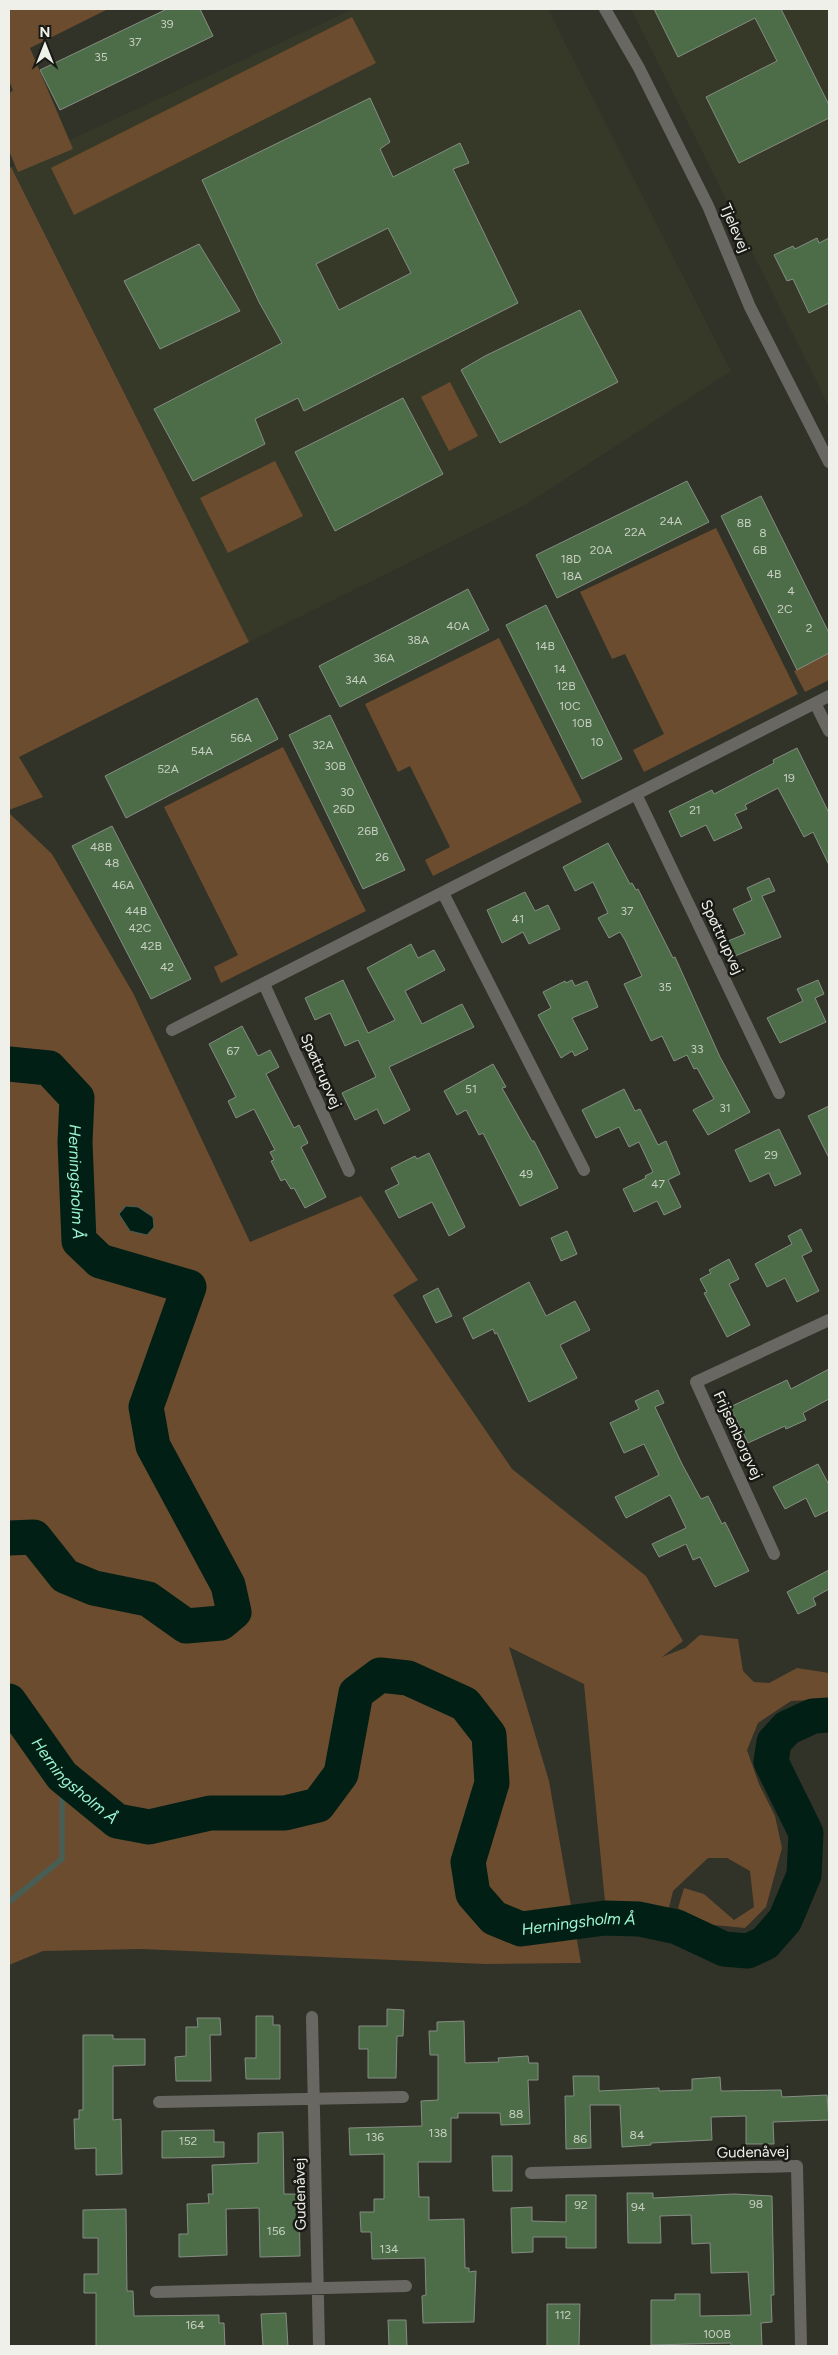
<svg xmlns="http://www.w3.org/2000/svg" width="838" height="2355" font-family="Figtree,sans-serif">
<rect width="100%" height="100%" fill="#313228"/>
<path fill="#363928" d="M353,9h195l183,362 -204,133 -278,138 -238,-475z
M631,9h198v399l-13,-28z"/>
<path fill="#6b4c2f" d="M9,9h99l-78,39 43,101 -55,23 -9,-21v-57l4,-4 -4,-9z
M352,17l24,46 -302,152 -23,-47z
M11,167l238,475 -230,115 24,40 -34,13v-642z
M450,382l28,54 -29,15 -28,-54z
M275,461l28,55 -75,37 -28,-55z
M716,528l82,166 -154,78 -11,-22 31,-16 -39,-80 -13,5 -32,-67z
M499,638l83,164 -149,74 -8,-16 25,-13 -40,-81 -12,6 -33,-68z
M829,653v27l-24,12 -11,-21z
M283,747l83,164 -145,72 -7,-16 24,-12 -74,-148z
M9,813l43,41 81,139 117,249 111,-46 57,84 -25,15 119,174 134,107 37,65 -21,16 23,-9 15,-13 38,4 5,32 11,11 15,1 28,-15 32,5v26l-38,2 -33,22 -11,27 12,34 16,32 7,32 -16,59 -21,21 -42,-4 -25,-16 6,-20 20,6 30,26 20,-13 -4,-36 -23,-13h-19l-35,33 -4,17 -64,-6 -21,-218 -75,-37 40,134 32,182 -96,1 -344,-15 -98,2 -34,14z"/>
<path fill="#011f15" stroke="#485e55" d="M126,1206l12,1 15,10 1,10 -7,8 -17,-4 -11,-17z"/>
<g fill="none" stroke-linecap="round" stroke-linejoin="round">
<path stroke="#485e55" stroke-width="5.5" d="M9,1902l53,-43v-83"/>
<g stroke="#011f15" stroke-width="35">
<path id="s1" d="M9,1064l40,4 28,30 -2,44 4,99 21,20 89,26 -43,120 7,39 75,139 6,27 -13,11 -35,3 -38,-27 -54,-11 -29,-12 -31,-39 -25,1"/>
<path id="s2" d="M9,1701l53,75 55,45 32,6 61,-14h75l33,-8 23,-31 15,-81 24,-18 28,3 57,26 24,31 3,48 -24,79 5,32 21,24 27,11 84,-11 34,1 38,8 47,22 24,2 17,-8 20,-23 19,-45 2,-42 -35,-71 3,-20 13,-14 26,-12 16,-1"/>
</g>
</g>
<path fill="#4d6d48" stroke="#858d83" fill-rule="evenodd" d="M167,9h33l13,27 -153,74 -20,-40z
M654,9h127l48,96v13l-90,45 -33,-66 71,-36 -22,-43 -77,39z
M370,98l20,44 -10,7 13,28 67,-34 9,20 -16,6 65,134 -214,108 -6,-13 -43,21 10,25 -72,37 -39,-72 128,-66 -23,-41 -57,-122zM388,228l23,45 -72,37 -23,-46z
M817,238l2,5 10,-5v65l-20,10 -16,-34 -6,2 -13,-26 19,-9 2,3z
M199,244l41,67 -80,38 -36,-68z
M580,310l38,72 -118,61 -39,-73 24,-14z
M403,398l40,76 -108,57 -40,-79z
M687,481l22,41 -152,76 -21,-43z
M761,496l68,137v20l-32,17 -76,-154z
M468,589l21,41 -149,77 -21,-41z
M546,605l76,154 -40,20 -76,-154z
M257,698l21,41 -152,79 -21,-42z
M330,715l75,155 -42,19 -74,-154z
M797,748l32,65v52l-16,-33 -9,5 -26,-49 -33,17 2,4 -12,5 7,14 -28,13 -8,-16 -25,12 -12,-26 43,-21 2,4 60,-31 -1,-3z
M112,826l79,153 -40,20 -79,-153z
M608,843l22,41 2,-1 4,7 2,-1 35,69 2,-1 45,100 30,55 -42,23 -15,-25 21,-11 -17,-31 -3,1 -7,-14 -13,6 -12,-25 -11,5 -27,-57 18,-8 -17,-36 -5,-8 -11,6 -11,-20 10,-5 -15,-31 -18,9 -12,-24z
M769,878l6,13 -13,5 19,41 -46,19 -7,-15 17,-7 -12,-25 19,-9 -5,-12z
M525,892l10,19 13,-6 12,24 -31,15 -6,-12 -21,11 -15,-33z
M411,944l7,14 16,-8 11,20 -40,21 17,33 40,-20 12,23 -85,40 21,43 -26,14 -7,-15 -22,11 -13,-27 34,-16 -18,-37 -13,6 -15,-33 -15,7 -10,-22 38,-18 25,53 27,-13 -28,-52z
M572,980l3,6 12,-5 11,26 -26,11 16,31 -13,7 -3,-5 -11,7 -23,-43 13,-7 -8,-16 22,-11 1,2z
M818,980l6,14 -9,4 11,24 -46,21 -13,-25 36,-17 -6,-12z
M242,1026l16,30 12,-6 9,17 -13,7 28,54 5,-3 9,18 -7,4 25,50 -21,11 -11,-20 -3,1 -6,-10 -4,2 -10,-20 3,-1 -4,-8 5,-2 -21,-41 -18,9 -8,-17 8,-4 -27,-53z
M493,1064l13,23 -4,1 30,53h2l24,47 -38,18 -37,-73 -4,2 -13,-25 -9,5 -13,-24z
M624,1089l11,22 5,-2 18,36 8,-4 14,33 -12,6 13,27 -17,8 -7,-14 -23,11 -11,-23 23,-11 -1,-2 8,-4 -14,-30 -10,5 -10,-20 -23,11 -14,-28z
M829,1106v52l-21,-42z
M779,1129l22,45 -26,12 -6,-13 -19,9 -15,-32z
M429,1153l36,74 -16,9 -17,-34 -33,16 -14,-27 14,-7 -8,-16 24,-12 2,3z
M801,1229l11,22 -10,5 17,35 -22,11 -12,-24 -18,9 -12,-23 37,-20 -4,-8z
M567,1231l10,23 -16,7 -10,-23z
M729,1259l10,20 -10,5 21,41 -23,12 -23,-44 3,-1 -7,-13 11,-6 -2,-3z
M529,1282l17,34 29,-15 15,29 -30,15 17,33 -48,24 -32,-69 -2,1 -2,-5 -20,10 -10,-21z
M438,1288l14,28 -16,7 -13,-27z
M829,1369v30l-26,14 3,7 -20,9 -1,-3 -37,17 -18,-36 57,-27 4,9z
M658,1390l6,13 -9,4 27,57 19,35 7,-3 14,28 3,-2 24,49 -34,16 -15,-30 -7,3 -7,-16 -27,13 -7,-13 34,-16 -16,-33 -44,23 -11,-21 44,-22 -15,-31 -20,9 -14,-30 29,-14 -4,-8z
M818,1464l11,21v25l-14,7 -9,-19 -21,11 -12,-22z
M829,1570v19l-16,9 3,7 -18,9 -11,-22z
M387,2009l17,1 -1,26h-6l-1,42h-28v-29h-9v-23h28z
M256,2016h17v9h7v54h-34l-1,-21h11z
M197,2018h23l1,17h-11l1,46h-35l-1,-24 11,-1v-29h12z
M464,2021l1,42 34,-1 -1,-4 30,-2 1,7h9v17h-10l2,44 -29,1 -1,-12h-42v5h-7v44h-33l1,35h10v23l35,-1 1,49h4v4l7,-1 -2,51 -51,1 -1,-27 4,-1 -1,-37 -53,1 -1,-27h-10l-1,-20h14v-13h10v-45l-34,1 -1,-27 73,-2 -1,-25 17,-1v-45h-8l-1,-24h8v-9z
M83,2035h30v4h32v26l-32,1v54l8,-1 1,55 -26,1v-27l-21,1 -1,-30h5v-9h4z
M573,2076h26v15l60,-3v3l33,-1v-11l28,-2 1,14 60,-1 1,7 45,-2 2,25 -56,2 1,22h-28v-28l-35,1 1,23 -61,3v2l-29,2 -2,-42h-30l1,43 -25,1 -1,-53h9z
M214,2130v12h10v15l-62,1v-27z
M283,2132l1,62h15l1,62 -40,1 -1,-49 -33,1 1,46 -48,2v-23h9l-1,-30 22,-1 -1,-9h5l-1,-29 46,-2v-30z
M492,2156h20v35h-19z
M627,2193h26v5l81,-4 38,2 2,99h-3l1,27 -11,1 1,23h-31v-3l-80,2v-45h24v-6h25v22l51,-1 -3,-43 -37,1 -1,-30 -18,1 -1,-29 -31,1 1,27h-33z
M566,2195h30v53h-30v-11h-33v15l-21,1 -1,-45 21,-1v14l34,1z
M126,2209l1,82h6l1,25 85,-1v8h5l1,23h-129v-53h-12v-19h14v-36h-15v-28z
M547,2304h33l-1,42h-32z
M286,2313l2,33h-25l-2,-32z
M388,2320h18l1,26h-18z"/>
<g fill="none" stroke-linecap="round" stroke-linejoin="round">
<path stroke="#696762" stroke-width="12" d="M605,9l34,59 69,138 42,101 79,155
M815,703l14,28
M636,794l143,299
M443,893l141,277
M264,984l85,187
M172,1030l657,-334
M774,1554l-78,-172 133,-62
M312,2017l7,329
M159,2102l244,-5
M531,2173l266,-7 4,180
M156,2292l250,-6"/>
</g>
<g text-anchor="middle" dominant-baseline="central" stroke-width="5" stroke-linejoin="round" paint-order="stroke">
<g font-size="12" fill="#c6cfc1">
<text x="167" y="24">39</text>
<text x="135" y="42">37</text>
<text x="101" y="57">35</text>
<text x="671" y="521">24A</text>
<text x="744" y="523">8B</text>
<text x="635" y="532">22A</text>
<text x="763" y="533">8</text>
<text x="601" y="550">20A</text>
<text x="760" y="550">6B</text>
<text x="571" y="559">18D</text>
<text x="774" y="574">4B</text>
<text x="572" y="576">18A</text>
<text x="791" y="591">4</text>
<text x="785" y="609">2C</text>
<text x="458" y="626">40A</text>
<text x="809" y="628">2</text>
<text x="418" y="640">38A</text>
<text x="545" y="646">14B</text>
<text x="384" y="658">36A</text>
<text x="560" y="669">14</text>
<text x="356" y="680">34A</text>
<text x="566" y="686">12B</text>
<text x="570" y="706">10C</text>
<text x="582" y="723">10B</text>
<text x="241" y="738">56A</text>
<text x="597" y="742">10</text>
<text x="323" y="745">32A</text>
<text x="202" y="751">54A</text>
<text x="335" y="766">30B</text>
<text x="168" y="769">52A</text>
<text x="789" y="778">19</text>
<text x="347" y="792">30</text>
<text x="344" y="809">26D</text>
<text x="695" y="810">21</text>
<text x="368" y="831">26B</text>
<text x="101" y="847">48B</text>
<text x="382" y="857">26</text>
<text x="112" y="863">48</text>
<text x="123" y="885">46A</text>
<text x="136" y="911">44B</text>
<text x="627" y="911">37</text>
<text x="518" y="919">41</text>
<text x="140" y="928">42C</text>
<text x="151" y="946">42B</text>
<text x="167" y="967">42</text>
<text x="665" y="987">35</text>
<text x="697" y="1049">33</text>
<text x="233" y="1051">67</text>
<text x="471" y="1089">51</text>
<text x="725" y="1108">31</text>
<text x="771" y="1155">29</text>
<text x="526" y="1174">49</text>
<text x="658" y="1184">47</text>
<text x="516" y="2114">88</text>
<text x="438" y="2133">138</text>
<text x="637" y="2135">84</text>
<text x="375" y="2137">136</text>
<text x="580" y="2139">86</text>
<text x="188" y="2141">152</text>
<text x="756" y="2204">98</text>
<text x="581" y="2205">92</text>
<text x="638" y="2207">94</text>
<text x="276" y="2231">156</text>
<text x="389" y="2249">134</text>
<text x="563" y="2315">112</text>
<text x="195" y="2325">164</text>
<text x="717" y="2334">100B</text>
</g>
<g font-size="15" fill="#eff0e9" stroke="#191a15">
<text transform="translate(735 228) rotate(67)">Tjelevej</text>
<text transform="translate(722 937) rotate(65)">Spøttrupvej</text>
<text transform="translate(321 1071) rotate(66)">Spøttrupvej</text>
<text transform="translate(738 1435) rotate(65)">Frijsenborgvej</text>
<text transform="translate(753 2152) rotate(-1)">Gudenåvej</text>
<text transform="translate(300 2194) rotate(-91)">Gudenåvej</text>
</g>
<g font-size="16" font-style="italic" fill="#9df5d1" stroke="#191a15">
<text stroke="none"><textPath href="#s1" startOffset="165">Herningsholm Å</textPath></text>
<text stroke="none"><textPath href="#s2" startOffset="104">Herningsholm Å</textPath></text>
<text stroke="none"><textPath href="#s2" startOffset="930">Herningsholm Å</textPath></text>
</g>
</g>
<rect width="838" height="2355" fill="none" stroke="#eff0e9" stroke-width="20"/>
<g transform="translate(45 45)" stroke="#191a15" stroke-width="4" paint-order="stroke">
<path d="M0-4L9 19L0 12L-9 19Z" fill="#eff0e9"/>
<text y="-8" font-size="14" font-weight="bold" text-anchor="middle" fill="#eff0e9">N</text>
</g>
</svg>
